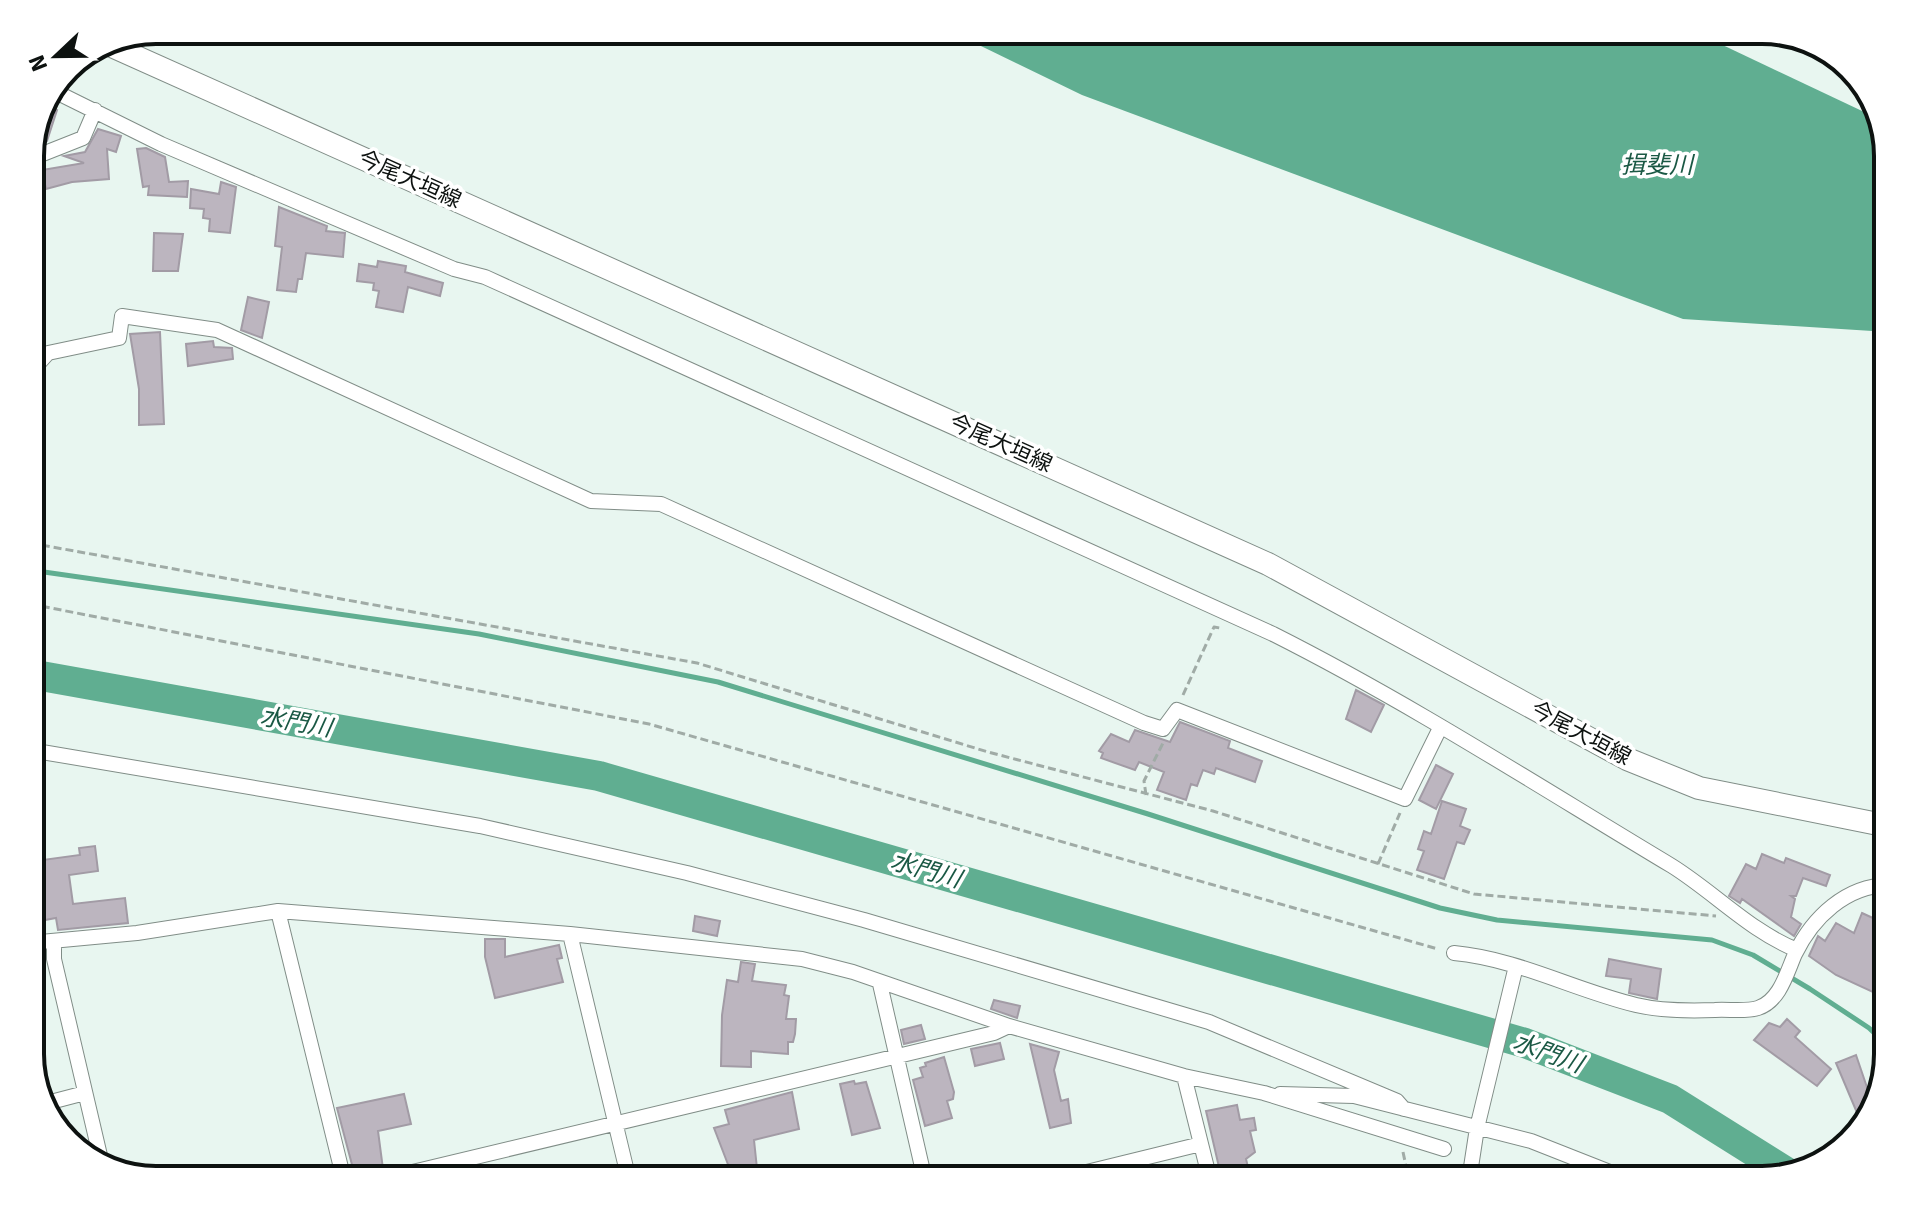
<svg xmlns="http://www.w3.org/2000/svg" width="1918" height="1210" font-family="Signika,'Noto Sans JP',sans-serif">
<rect width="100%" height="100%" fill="#e8f6f0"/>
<path fill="#60ae91" d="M948,30h743l188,89 9,29v184l-205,-13 -601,-224z"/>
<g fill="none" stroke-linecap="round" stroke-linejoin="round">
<path stroke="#60ae91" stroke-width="5" d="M30,570l449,64 239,48 430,132 292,94 57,12 215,20 41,15 57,34 59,39 19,18"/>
<path stroke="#60ae91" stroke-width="30" d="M30,674l569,102 926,267 145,56 118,74"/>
</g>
<path fill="#bcb5bf" stroke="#a29ba5" stroke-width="2" d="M49,107l8,3 -10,31 -16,6z
M98,129l23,7 -5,16 -9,-3 2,30 -37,3 -26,7 -4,-19 42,-7 -20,-7 21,-4z
M146,148l19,9 4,25 19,-1 -1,16 -39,-2 1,-9 -6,1 -6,-38z
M221,182l15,5 -6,46 -21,-2 1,-12 -7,-1 1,-9 -14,-1 1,-19 28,5z
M279,207l48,19 -1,5 19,2 -2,24 -37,-4 -4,26h-4l-2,13 -19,-2 5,-43 -7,-1z
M154,233l29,1 -5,37h-25z
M378,261l28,5 -1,6 38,11 -3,13 -32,-9 -5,25 -27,-5 3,-16 -6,-1 1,-7 -17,-2 2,-17 18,3z
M248,297l21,5 -7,36 -21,-8z
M160,332l4,92 -25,1v-36l-9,-55z
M213,341l1,6 18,1 1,11 -45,7 -2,-22z
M1356,690l28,15 -13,27 -25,-13z
M1180,722l50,19 -2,7 34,13 -7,21 -39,-14 -2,6 -11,-4 -6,16 -6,-2 -5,16 -29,-10 7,-18 -25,-10 -4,8 -34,-12 2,-5 -4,-2 12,-17 18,8 6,-12 35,12z
M1436,765l17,9 -17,35 -17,-9z
M1442,801l24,8 -6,17 10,4 -6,14 -7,-2 -13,37 -27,-9 7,-19 -6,-2 6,-18 7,3z
M95,846l3,25 -29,4 4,29 52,-6 3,25 -70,7 -2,-12 -11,2 -10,-59 45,-6 -1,-7z
M1762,854l22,9 2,-5 44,17 -4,11 -23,-8 -7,18h-5l4,3 -4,18 10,7 -7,12 -52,-37 -2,4 -11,-7 17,-32 10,5z
M1862,913l26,12v74l-52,-24 -27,-19 9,-20 7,5 11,-18 18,10z
M695,916l25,5 -3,15 -24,-5z
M485,939h20v18l54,-12 3,13 -5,1 6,23 -68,16 -10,-41z
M1609,959l52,10 -4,30 -28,-6 2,-14 -25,-3z
M741,962l14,2 -3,17 34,4 -2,10 5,1 -3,23h10l-1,15 -2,8h-5v12l-37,-3v16l-30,-1 1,-51 5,-35 11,2z
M994,1000l26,6 -3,12 -26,-9z
M1787,1019l13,12 -5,6 36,32 -14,17 -63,-46 15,-17 11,4z
M921,1025l4,14 -21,5 -3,-14z
M1000,1043l4,16 -29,7 -4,-17z
M1030,1044l29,8 -5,18 7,31 7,-2 3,24 -21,5z
M1856,1055l17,50 -10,22 -27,-64z
M944,1057l10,35 -1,7 -6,2 5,17 -27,8 -12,-46 10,-3 -3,-9 6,-2 -1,-3z
M854,1081l1,3 11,-2 14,46 -28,7 -12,-51z
M792,1092l7,37 -45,11 4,38 -24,2 -20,-52 15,-4 -4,-14z
M404,1094l7,30 -33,7 5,38 -28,7 -18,-68z
M1237,1105l3,15 14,-2 2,12 -6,1 5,21 -9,7 5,21h-29l-16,-69z"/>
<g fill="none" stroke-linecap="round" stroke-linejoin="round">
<defs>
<path id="street" d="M56,92l105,52 293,125 31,8 788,357c137,69 267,153 399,232 43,27 78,65 125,84
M30,159l53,-21 12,-28
M30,373l18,-20 71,-15 3,-22 95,14 374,171 70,3 483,219 19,6 14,-19 228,89 35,-71
M30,750l450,76 207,47 177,47 345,102 188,79 7,8
M278,911l66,269
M570,934l59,246
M54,941v18l48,205
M30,943l107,-10 141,-22 292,23 232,25 51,13 156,54 175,50 80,17 180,56
M1454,953c64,6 120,37 182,52 25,6 53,6 79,5 13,-1 31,2 43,-2 22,-7 29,-36 37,-54 18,-37 51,-68 93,-69
M880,984l45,196
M1184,1076l26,104
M1280,1094l74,2 177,45 99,39
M43,1104l42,-11
M379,1180l615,-147 15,-7
M1054,1180l147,-36
M1469,1180l8,-52 39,-162"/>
<path id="secondary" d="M114,47l1154,517 359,195 72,29 189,38"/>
</defs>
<use href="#street" stroke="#808d87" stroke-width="16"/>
<use href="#secondary" stroke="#808d87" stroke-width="24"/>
<path stroke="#a0aba6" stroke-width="3" stroke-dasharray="8 4" stroke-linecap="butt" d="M30,543l667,120 291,89 225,59 261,83 242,22
M30,604l619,120 789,225
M1183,695l31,-68 6,1
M1146,795l-2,-14 19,-38
M1378,864l22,-51
M1403,1152l6,28"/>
<use href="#street" stroke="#fff" stroke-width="14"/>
<use href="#secondary" stroke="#fff" stroke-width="22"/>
</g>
<g text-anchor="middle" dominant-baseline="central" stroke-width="7" stroke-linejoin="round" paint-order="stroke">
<g font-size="22" fill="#0d1210" stroke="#fff">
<text transform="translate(410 179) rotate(24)">今尾大垣線</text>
<text transform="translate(1001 443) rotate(24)">今尾大垣線</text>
<text transform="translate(1581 733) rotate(28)">今尾大垣線</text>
</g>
<g font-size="24" font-style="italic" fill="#1a5844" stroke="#fff">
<text x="1657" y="165">揖斐川</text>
<text transform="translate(296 722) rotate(10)">水門川</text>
<text transform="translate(926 870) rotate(16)">水門川</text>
<text transform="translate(1548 1053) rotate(20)">水門川</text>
</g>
</g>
<path d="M0 0H1918V1210H0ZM156 44H1762A112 112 0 0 1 1874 156V1054A112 112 0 0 1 1762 1166H156A112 112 0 0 1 44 1054V156A112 112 0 0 1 156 44Z" fill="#fff" fill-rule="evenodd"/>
<path fill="none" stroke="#0d1210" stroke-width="4" d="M156 44H1762A112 112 0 0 1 1874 156V1054A112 112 0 0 1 1762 1166H156A112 112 0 0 1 44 1054V156A112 112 0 0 1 156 44Z"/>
<g transform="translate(56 56) rotate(248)" stroke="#ffffff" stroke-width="6" paint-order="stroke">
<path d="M0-6L14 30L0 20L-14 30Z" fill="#0d1210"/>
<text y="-12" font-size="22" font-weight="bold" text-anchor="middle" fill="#0d1210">N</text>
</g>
</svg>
